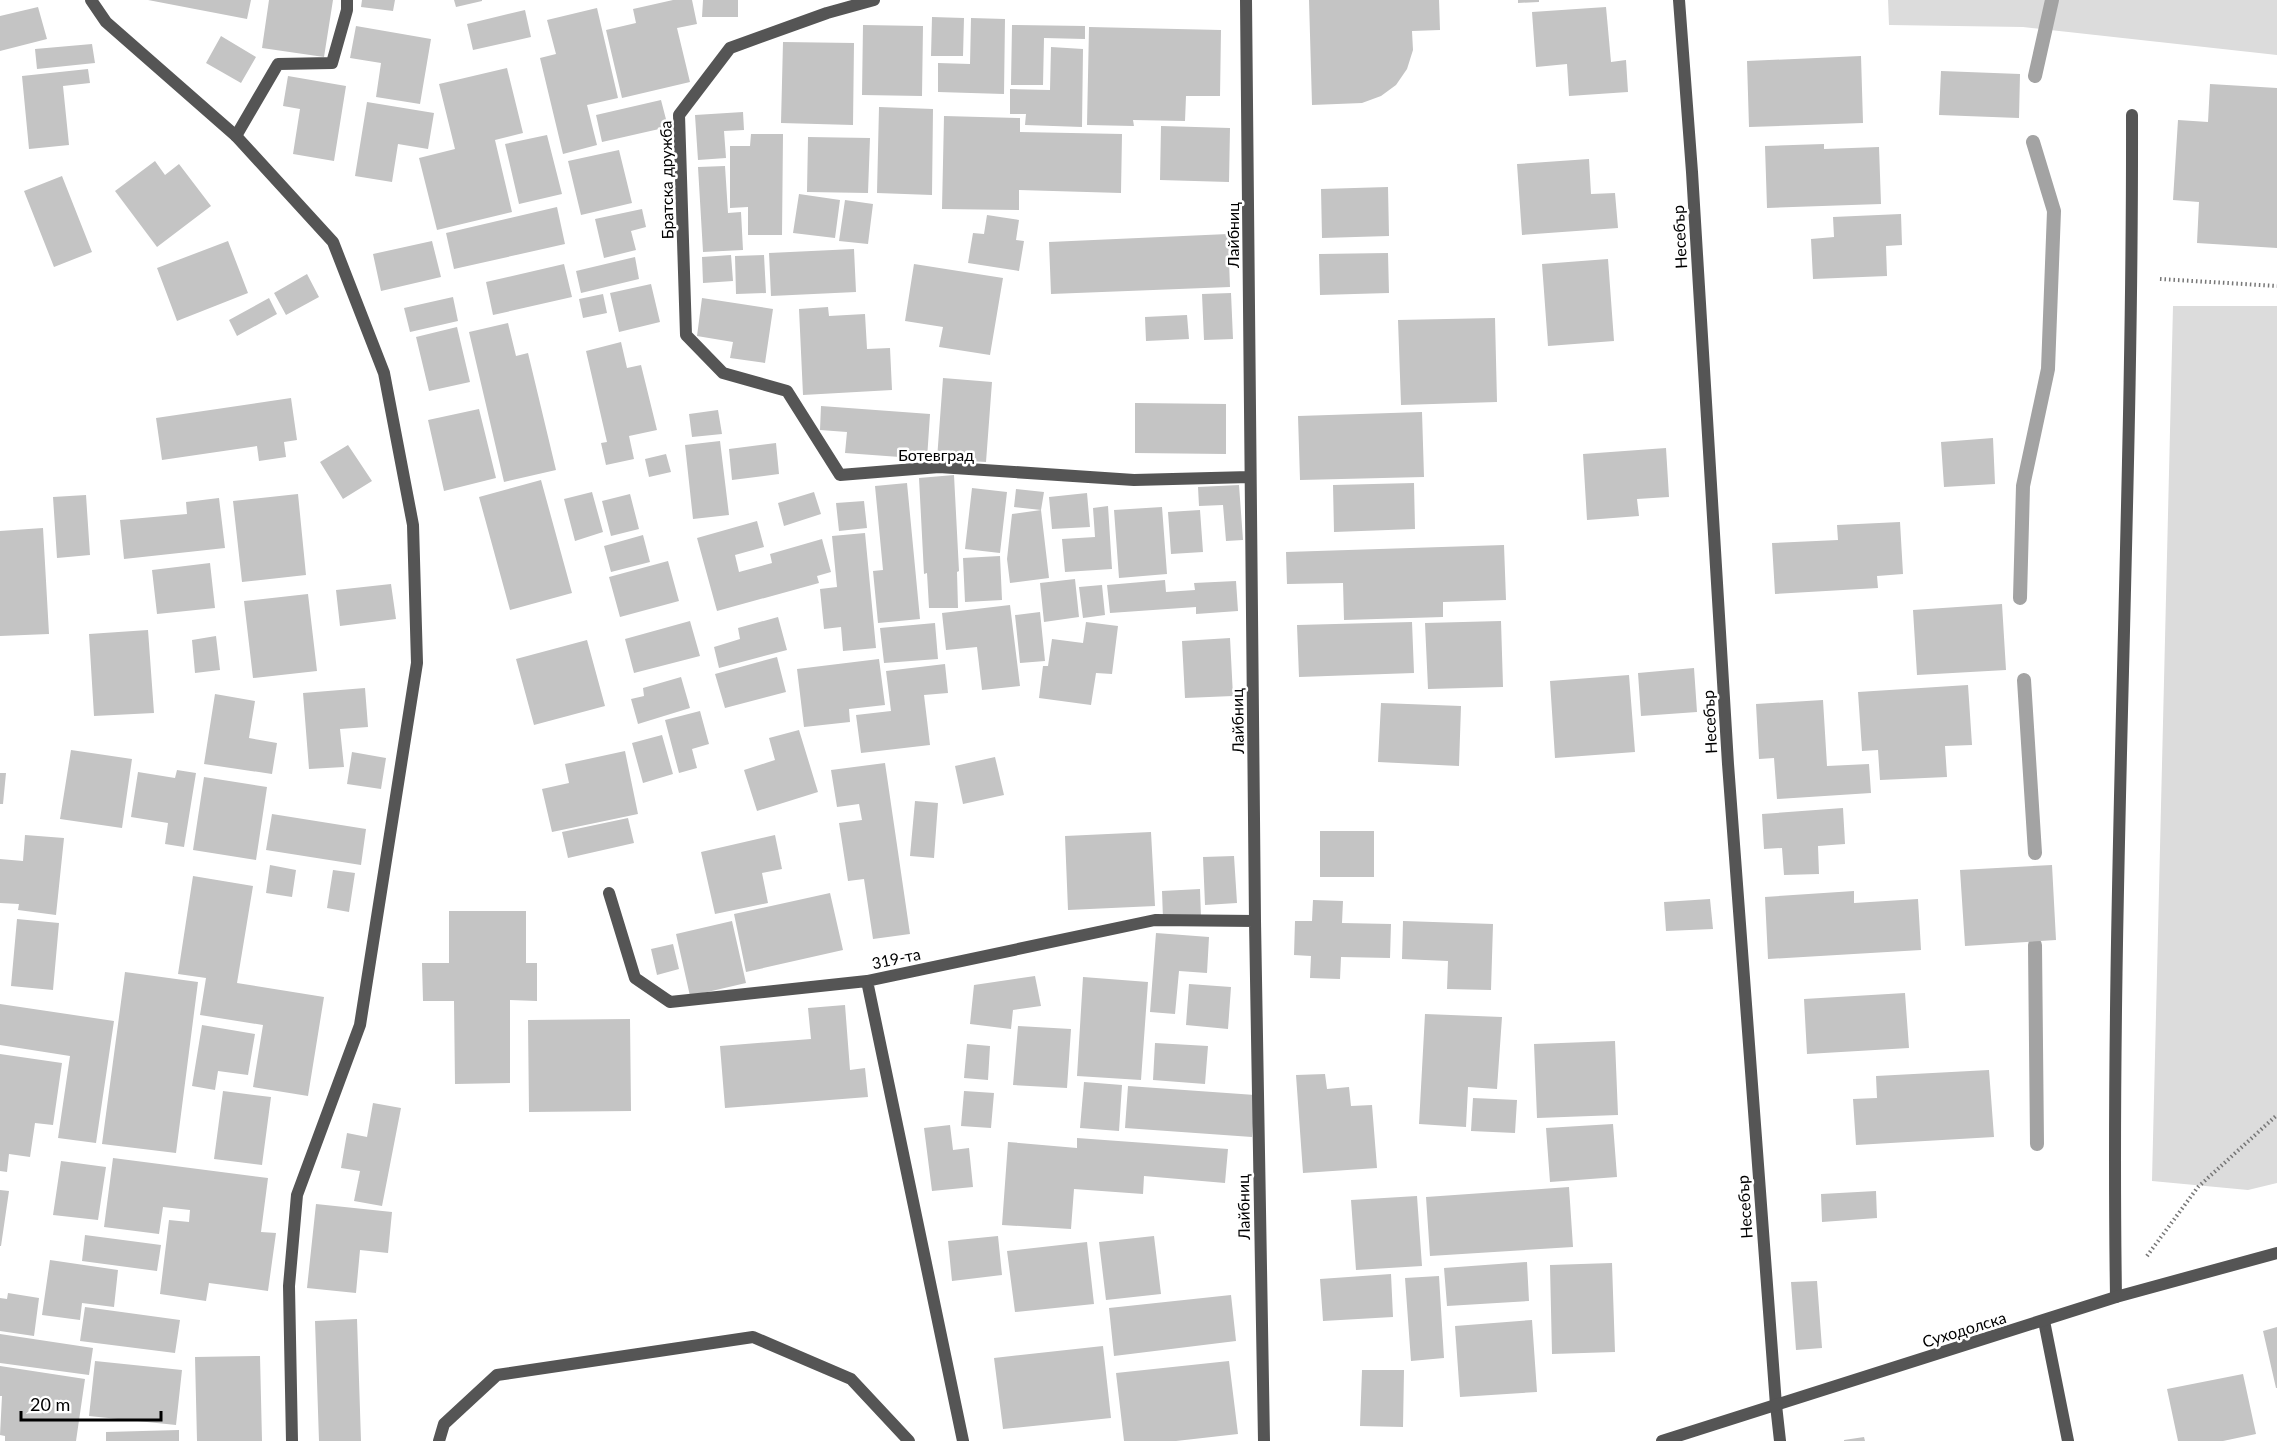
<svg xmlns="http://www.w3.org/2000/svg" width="2277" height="1441" font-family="Lato,sans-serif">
<rect width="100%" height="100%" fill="#fff"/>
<path fill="#dcdcdc" d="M1888,0h389v55l-254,-28 -134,-2z
M2173,306h104v877l-29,7 -96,-9z"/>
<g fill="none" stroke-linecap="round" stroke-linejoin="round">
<path stroke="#a3a3a3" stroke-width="14" d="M2035,76l17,-76
M2020,598l3,-112 25,-117 6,-158 -21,-69
M2024,680l11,173
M2035,945l2,199"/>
</g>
<path fill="#c4c4c4" d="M148,0h103l-4,19z
M269,0h64l-9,57 -62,-9z
M362,0h33l-2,11 -32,-4z
M454,0h28v1l-26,6z
M673,0h19l5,24 -20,4 13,54 -68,16 -16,-68 30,-7 -3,-14z
M703,0h35v17h-36z
M1309,0h130l1,30 -28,1 1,19 -6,19 -11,16 -15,11 -19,7 -50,2z
M1518,0h21v2l-21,1z
M38,7l9,32 -47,12v-35z
M1606,7l5,55 15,-2 2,32 -59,4 -2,-32 -31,3 -4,-55z
M597,8l21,90 -31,7 10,40 -34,9 -23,-96 16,-4 -9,-34z
M525,10l6,27 -58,13 -6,-26z
M932,17l32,1 -1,38h-32z
M971,18l34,1 -1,75 -66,-2v-29l32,1z
M863,25l60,1 -1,70 -60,-1z
M1012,25l73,1v13l-41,-1 -1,47h-32z
M356,26l75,13 -11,65 -44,-7 5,-34 -31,-5z
M1089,27l132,3 -1,66h-34l-1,25 -52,-1 1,6 -47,-1z
M221,36l35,21 -15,26 -35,-20z
M783,42l71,1 -1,82 -72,-2z
M92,44l3,19 -58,6 -2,-20z
M1051,47l32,2 -1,78 -57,-2 1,-11h-16v-25l40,1z
M1861,56l2,67 -114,4 -2,-66z
M507,68l16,65 -28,7 17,72 -75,18 -18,-72 36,-9 -16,-65z
M88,69l2,14 -27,3 6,59 -40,4 -7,-73z
M1941,71l79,3 -1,44 -80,-3z
M288,76l58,10 -12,75 -41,-7 7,-45 -17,-3z
M2210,84l67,4v160l-80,-5 2,-41 -26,-2 5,-80 30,2z
M661,100l7,27 -66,15 -6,-27z
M367,102l67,11 -6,36 -30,-5 -6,38 -37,-6z
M879,107l54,2 -1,86 -55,-2z
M743,112l1,18 -20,1 2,27 -28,2 -3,-45z
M944,116l76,2v14l102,2 -1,59 -102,-3v20l-77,-1z
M1161,126l69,2 -1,54 -69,-2z
M751,134h32l-1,101h-34v-28l-18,1v-62h20z
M547,135l15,59 -43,10 -14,-60z
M808,137l62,1 -2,55 -61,-1z
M1824,144v5l55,-2 2,57 -114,4 -2,-62z
M619,150l13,53 -51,12 -13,-54z
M1589,159l2,35 24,-1 3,35 -96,7 -5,-71z
M155,161l10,14 14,-11 32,42 -54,41 -42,-56z
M725,166l3,47 13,-1 2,38 -40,2 -5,-85z
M62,176l30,76 -38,15 -30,-76z
M1388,187l1,49 -67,2 -1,-49z
M799,194l41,6 -5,38 -42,-5z
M845,200l28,4 -5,40 -29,-3z
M557,207l8,37 -111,25 -8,-36z
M642,209l4,18 -15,4 5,19 -32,8 -9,-39z
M1901,214l1,31 -16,1 1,30 -74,3 -2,-40 23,-2 -1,-20z
M987,215l32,5 -3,20 8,1 -5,30 -51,-8 5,-30 11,1z
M1228,234l2,53 -179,7 -2,-52z
M228,241l20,52 -71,28 -20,-53z
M432,241l9,36 -60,14 -8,-37z
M854,249l2,43 -85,4 -2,-43z
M1388,253l1,40 -69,2 -1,-41z
M731,255l2,26 -30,2 -1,-26z
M764,255l2,38 -30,1 -1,-38z
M635,257l4,22 -58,14 -5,-22z
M1608,259l6,82 -66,5 -6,-82z
M564,264l8,33 -79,18 -7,-33z
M914,264l89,14 -13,77 -51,-8 4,-20 -38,-6z
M307,274l12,23 -33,18 -12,-22z
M651,284l9,38 -41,10 -9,-39z
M1231,293l2,46 -29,1 -2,-46z
M603,294l4,19 -24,5 -4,-19z
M453,297l5,24 -48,11 -6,-24z
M269,298l8,16 -40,22 -8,-16z
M702,298l71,11 -8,54 -35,-5 3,-16 -36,-6z
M828,307l1,9 36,-2 2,35 23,-1 2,42 -89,5 -4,-86z
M1187,315l2,24 -43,2 -1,-24z
M1495,318l2,84 -96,3 -3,-85z
M508,323l8,33 12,-3 28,117 -52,12 -35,-150z
M457,327l13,55 -41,9 -13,-54z
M621,342l6,26 14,-3 16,65 -28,6 5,23 -28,6 -5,-22 6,-1 -21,-91z
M943,378l49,4 -6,80 -49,-3z
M291,398l6,42 -13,2 2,15 -27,4 -2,-15 -95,14 -6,-42z
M1135,403l91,1v50l-91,-1z
M821,406l109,8 -3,45 -82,-6 2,-21 -27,-2z
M479,409l17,69 -52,13 -16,-71z
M718,410l4,24 -30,3 -3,-23z
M1422,412l2,65 -124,3 -2,-64z
M1993,438l2,46 -51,3 -3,-45z
M720,441l9,74 -36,4 -8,-74z
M776,443l3,31 -47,6 -3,-31z
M348,445l24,36 -29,18 -23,-37z
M1666,448l3,49 -32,2 2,17 -52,4 -4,-66z
M666,454l5,18 -22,5 -4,-18z
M954,475l5,96 -2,1 1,36h-29l-2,-35 -3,1 -5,-96z
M541,480l31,113 -62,17 -31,-113z
M907,483l13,136 -42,4 -5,-52 10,-1 -8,-84z
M1414,483l1,46 -81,3 -1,-47z
M1239,485l4,55 -17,1 -3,-36 -24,1 -1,-19z
M972,488l35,4 -7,61 -35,-4z
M1016,489l28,3 -3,18 8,68 -39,5 -3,-24 5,-45 29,-4 -27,-3z
M592,492l11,40 -28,9 -11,-42z
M814,492l7,22 -37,12 -6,-23z
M1087,493l3,34 -38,2 -3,-32z
M298,494l8,81 -64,7 -9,-81z
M630,494l9,35 -28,7 -9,-35z
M86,495l4,60 -33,3 -4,-61z
M219,498l6,50 -101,11 -4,-39 67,-6 -1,-12z
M864,501l3,27 -28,3 -3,-28z
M1108,506l4,63 -47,3 -3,-33 33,-2 -2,-29z
M1162,507l5,67 -48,4 -5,-68z
M1200,510l3,42 -32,2 -3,-42z
M757,521l7,26 -29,8 4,17 33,-9 -2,-9 52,-15 9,33 -14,4 2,7 -102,28 -20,-73z
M1900,522l3,52 -26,2 1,12 -103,6 -3,-51 66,-3 -1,-15z
M43,528l6,106 -49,2v-105z
M865,533l11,115 -33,3 -2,-24 -17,2 -4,-40 17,-2 -5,-51z
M643,535l7,27 -39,10 -7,-26z
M1504,545l2,55 -63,2v15l-99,3 -1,-37 -56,1 -1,-32z
M1000,556l2,44 -37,2 -2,-44z
M668,561l11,40 -59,16 -11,-40z
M210,563l5,45 -58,6 -5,-44z
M1075,579l4,38 -35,5 -4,-39z
M1165,580l1,12 29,-2 -1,-7 42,-2 2,30 -42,3v-7l-86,6 -3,-28z
M391,584l5,35 -56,7 -4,-36z
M1102,585l3,30 -22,3 -4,-31z
M308,594l9,77 -64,7 -9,-77z
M2002,604l4,66 -89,5 -4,-65z
M1010,605l10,81 -38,4 -5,-43 -31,3 -4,-37z
M1040,612l5,49 -25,2 -5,-48z
M778,617l9,33 -68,18 -5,-21 26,-8 -2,-11z
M690,621l10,35 -66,17 -9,-34z
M1501,621l2,66 -75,2 -3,-66z
M1086,622l32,4 -6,48 -16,-1 -5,32 -52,-7 4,-32h5l4,-27 31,4z
M1412,622l2,51 -115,4 -2,-52z
M935,623l3,36 -54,4 -4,-35z
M148,630l6,83 -60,3 -5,-82z
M216,636l4,34 -25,3 -3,-33z
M1230,638l3,58 -48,2 -3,-57z
M587,640l18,66 -71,19 -18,-66z
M777,657l9,35 -61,16 -10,-34z
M879,659l6,46 -36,4 1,13 -46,5 -7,-58z
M945,664l3,29 -24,2 6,50 -69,8 -5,-38 35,-4 -5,-40z
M1694,668l3,44 -56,4 -3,-43z
M1629,675l6,77 -80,6 -5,-77z
M681,677l9,31 -52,16 -7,-25 13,-3 -1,-8z
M1968,685l4,60 -27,1 2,31 -67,3 -2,-30 -16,1 -4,-59z
M365,688l3,39 -28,2 4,38 -35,2 -6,-76z
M215,694l40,7 -6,37 28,5 -5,31 -68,-10z
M1823,700l4,66 42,-2 2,29 -94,6 -3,-41 -15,1 -3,-55z
M1381,703l80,3 -2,60 -81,-4z
M700,711l9,33 -17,5 5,19 -18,5 -14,-53z
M799,730l19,62 -61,19 -13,-41 31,-10 -6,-22z
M662,735l11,39 -30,9 -11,-40z
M71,750l61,9 -10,69 -62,-9z
M625,751l13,63 -86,18 -10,-43 27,-6 -4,-19z
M352,752l34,6 -5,31 -34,-5z
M995,757l9,38 -41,9 -8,-38z
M885,763l25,171 -37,5 -9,-60 -16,2 -9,-58 23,-3 -3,-16 -22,3 -6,-37z
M177,770l19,3 -12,74 -19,-3 3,-21 -37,-6 7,-45 37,6z
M0,773h6l-3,31h-3z
M204,777l63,10 -11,73 -63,-10z
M915,801l23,2 -4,55 -24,-2z
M1843,808l2,36 -27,2 1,28 -35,1 -2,-27 -18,1 -2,-35z
M272,814l94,15 -5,36 -95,-15z
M628,818l6,25 -66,15 -6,-26z
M1320,831h54v46h-54z
M1151,832l4,74 -87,4 -3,-74z
M25,835l39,3 -8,77 -38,-5 1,-6 -19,-1v-44l23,2z
M775,835l7,34 -20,4 6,30 -53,11 -14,-62z
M1234,856l3,47 -32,2 -2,-48z
M270,865l26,5 -4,27 -26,-4z
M2052,865l4,75 -91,6 -5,-76z
M333,870l22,3 -6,39 -22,-4z
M193,876l60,10 -16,97 87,14 -16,99 -55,-9 10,-62 -63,-10 6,-37 -28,-4z
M1200,889l1,28 -38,2 -1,-28z
M1854,891v12l64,-4 3,51 -153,9 -3,-62z
M830,893l13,57 -97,22 -12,-58z
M1710,899l3,30 -47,2 -2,-29z
M1313,900l30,1 -1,22 49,1 -1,34 -49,-1 -1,22 -30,-1 1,-22 -17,-1 1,-34h17z
M449,911h77v52h11v38l-27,-1v83l-55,1 -1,-83h-31l-1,-38h27z
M17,919l42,4 -6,67 -42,-4z
M732,921l14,62 -56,13 -14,-62z
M1403,921l90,3 -2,66 -44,-1 1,-28 -46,-2z
M1156,933l53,4 -2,36 -28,-2 -4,43 -25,-2z
M673,944l6,25 -22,6 -6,-26z
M125,972l73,10 -22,171 -74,-9z
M1035,976l6,30 -28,4 -2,19 -41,-5 4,-39z
M1083,977l65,5 -7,98 -64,-4z
M1189,984l42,3 -3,42 -42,-4z
M1905,993l4,55 -102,6 -3,-55z
M0,1004l114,17 -18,122 -38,-5 12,-82 -70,-11z
M845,1005l5,65 15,-2 3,29 -143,11 -5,-62 91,-7 -3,-31z
M1425,1014l77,3 -5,72 -29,-2 -2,40 -47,-3z
M630,1019l1,92 -102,1 -1,-92z
M202,1025l53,9 -7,41 -30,-4 -3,19 -23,-4z
M1018,1026l53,3 -4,59 -54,-3z
M1615,1041l3,74 -81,3 -3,-74z
M1155,1043l53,3 -3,38 -52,-4z
M967,1044l23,2 -2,34 -24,-2z
M0,1054l62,9 -9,62 -18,-2 -5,34 -21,-3 -2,18 -7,-1z
M1989,1070l5,67 -138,8 -3,-46 24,-1 -1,-22z
M1325,1074l2,15 22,-2 2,19 21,-1 5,63 -74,5 -7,-98z
M1084,1082l38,3 -3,46 -39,-3z
M1128,1086l127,9 -3,42 -127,-9z
M223,1091l48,6 -9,68 -48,-6z
M964,1091l30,2 -3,35 -30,-2z
M1473,1098l44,2 -2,33 -44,-2z
M373,1103l28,5 -19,98 -28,-5 6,-30 -19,-3 6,-35 20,4z
M1613,1124l4,53 -67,5 -4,-54z
M950,1125l3,25 16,-2 4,39 -41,4 -8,-63z
M1077,1138l151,11 -3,34 -81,-7 -1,18 -69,-5 -3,40 -69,-4 6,-83 69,6z
M113,1158l155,20 -7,54 15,1 -8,58 -59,-8 -3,18 -46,-7 9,-74 20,2 1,-12 -27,-3 -4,27 -55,-7z
M61,1161l45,6 -8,53 -45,-5z
M1569,1187l4,60 -143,9 -4,-59z
M0,1190l9,1 -8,55h-1z
M1876,1191l1,27 -55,4 -1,-28z
M1417,1196l5,70 -66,4 -5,-70z
M316,1204l76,8 -4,41 -28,-3 -4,43 -49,-5z
M85,1235l76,10 -4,26 -75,-10z
M998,1236l4,39 -50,6 -4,-40z
M1154,1236l7,58 -55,6 -7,-58z
M1087,1242l7,62 -79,8 -8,-61z
M50,1260l68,10 -4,37 -32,-4 -2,17 -38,-5z
M1527,1262l2,39 -82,5 -3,-38z
M1612,1263l3,89 -63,2 -2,-89z
M1391,1274l2,43 -70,4 -3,-42z
M1439,1276l5,82 -33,3 -6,-83z
M1817,1281l5,67 -26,2 -5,-68z
M8,1293l31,5 -5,38 -34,-5v-33l7,1z
M1231,1295l5,46 -122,15 -5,-48z
M85,1307l95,13 -5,33 -95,-12z
M357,1319l4,122h-42l-4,-120z
M1532,1320l5,72 -77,5 -5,-71z
M2277,1327v61h-1l-13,-57z
M0,1334l93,14 -4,27 -89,-12z
M1103,1346l8,72 -108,11 -9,-71z
M260,1356l2,85h-65l-2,-84z
M95,1361l87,9 -6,55 -87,-9z
M1229,1361l9,73 -62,7h-52l-8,-68z
M0,1366l85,13 -9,62h-71v-5l-5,-1 2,-39h-2z
M1362,1370h42l-1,57 -43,-1z
M2243,1374l13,60 -33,7h-45l-11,-52z
M179,1430v11h-73v-9z
M1864,1437l1,4h-21v-1z"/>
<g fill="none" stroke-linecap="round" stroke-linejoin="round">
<path stroke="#777" stroke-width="4" stroke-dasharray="1.5 3" stroke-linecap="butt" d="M2160,279l117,7
M2147,1256l51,-69 79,-72"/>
<path stroke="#555" stroke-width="12" d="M236,136l42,-72 54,-1 15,-53v-10
M439,1441l5,-17 53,-49 256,-38 98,42 58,62"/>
<path stroke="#555" stroke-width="12" d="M91,0l15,22 130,114 97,106 51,131 29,152 4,138 -57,362 -63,170 -8,91 3,155
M874,0l-47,13 -97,35 -51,67 7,220 37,38 64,18 53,84 99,-8 195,13 116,-3
M1246,0l9,921 9,520
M1679,0l13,172 36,592 48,641 4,36
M609,893l26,85 35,24 197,-21 288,-61 100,1
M867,981l96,460
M2116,1297c-6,-394 17,-788 16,-1182
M2044,1321l24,120"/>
<path stroke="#555" stroke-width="12" d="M1662,1441l454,-144 161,-44"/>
</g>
<g text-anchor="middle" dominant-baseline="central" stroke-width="5" stroke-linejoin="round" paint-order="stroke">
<g font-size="16" fill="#000" stroke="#fff">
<text transform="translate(666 180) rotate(-91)">Братска дружба</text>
<text transform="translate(1232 235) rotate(-90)">Лайбниц</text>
<text transform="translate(1679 237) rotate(-93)">Несебър</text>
<text x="936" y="454">Ботевград</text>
<text transform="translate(1237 721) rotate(-91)">Лайбниц</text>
<text transform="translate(1709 722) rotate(-93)">Несебър</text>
<text transform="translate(896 958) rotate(-12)">319-та</text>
<text transform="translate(1243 1207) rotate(-91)">Лайбниц</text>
<text transform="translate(1744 1207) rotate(-94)">Несебър</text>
<text transform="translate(1964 1329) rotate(-17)">Суходолска</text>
</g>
</g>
<path d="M21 1411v9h140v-9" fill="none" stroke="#000000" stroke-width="3"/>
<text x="30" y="1411" font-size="18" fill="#000000" stroke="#ffffff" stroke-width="4.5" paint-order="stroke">20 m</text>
</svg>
